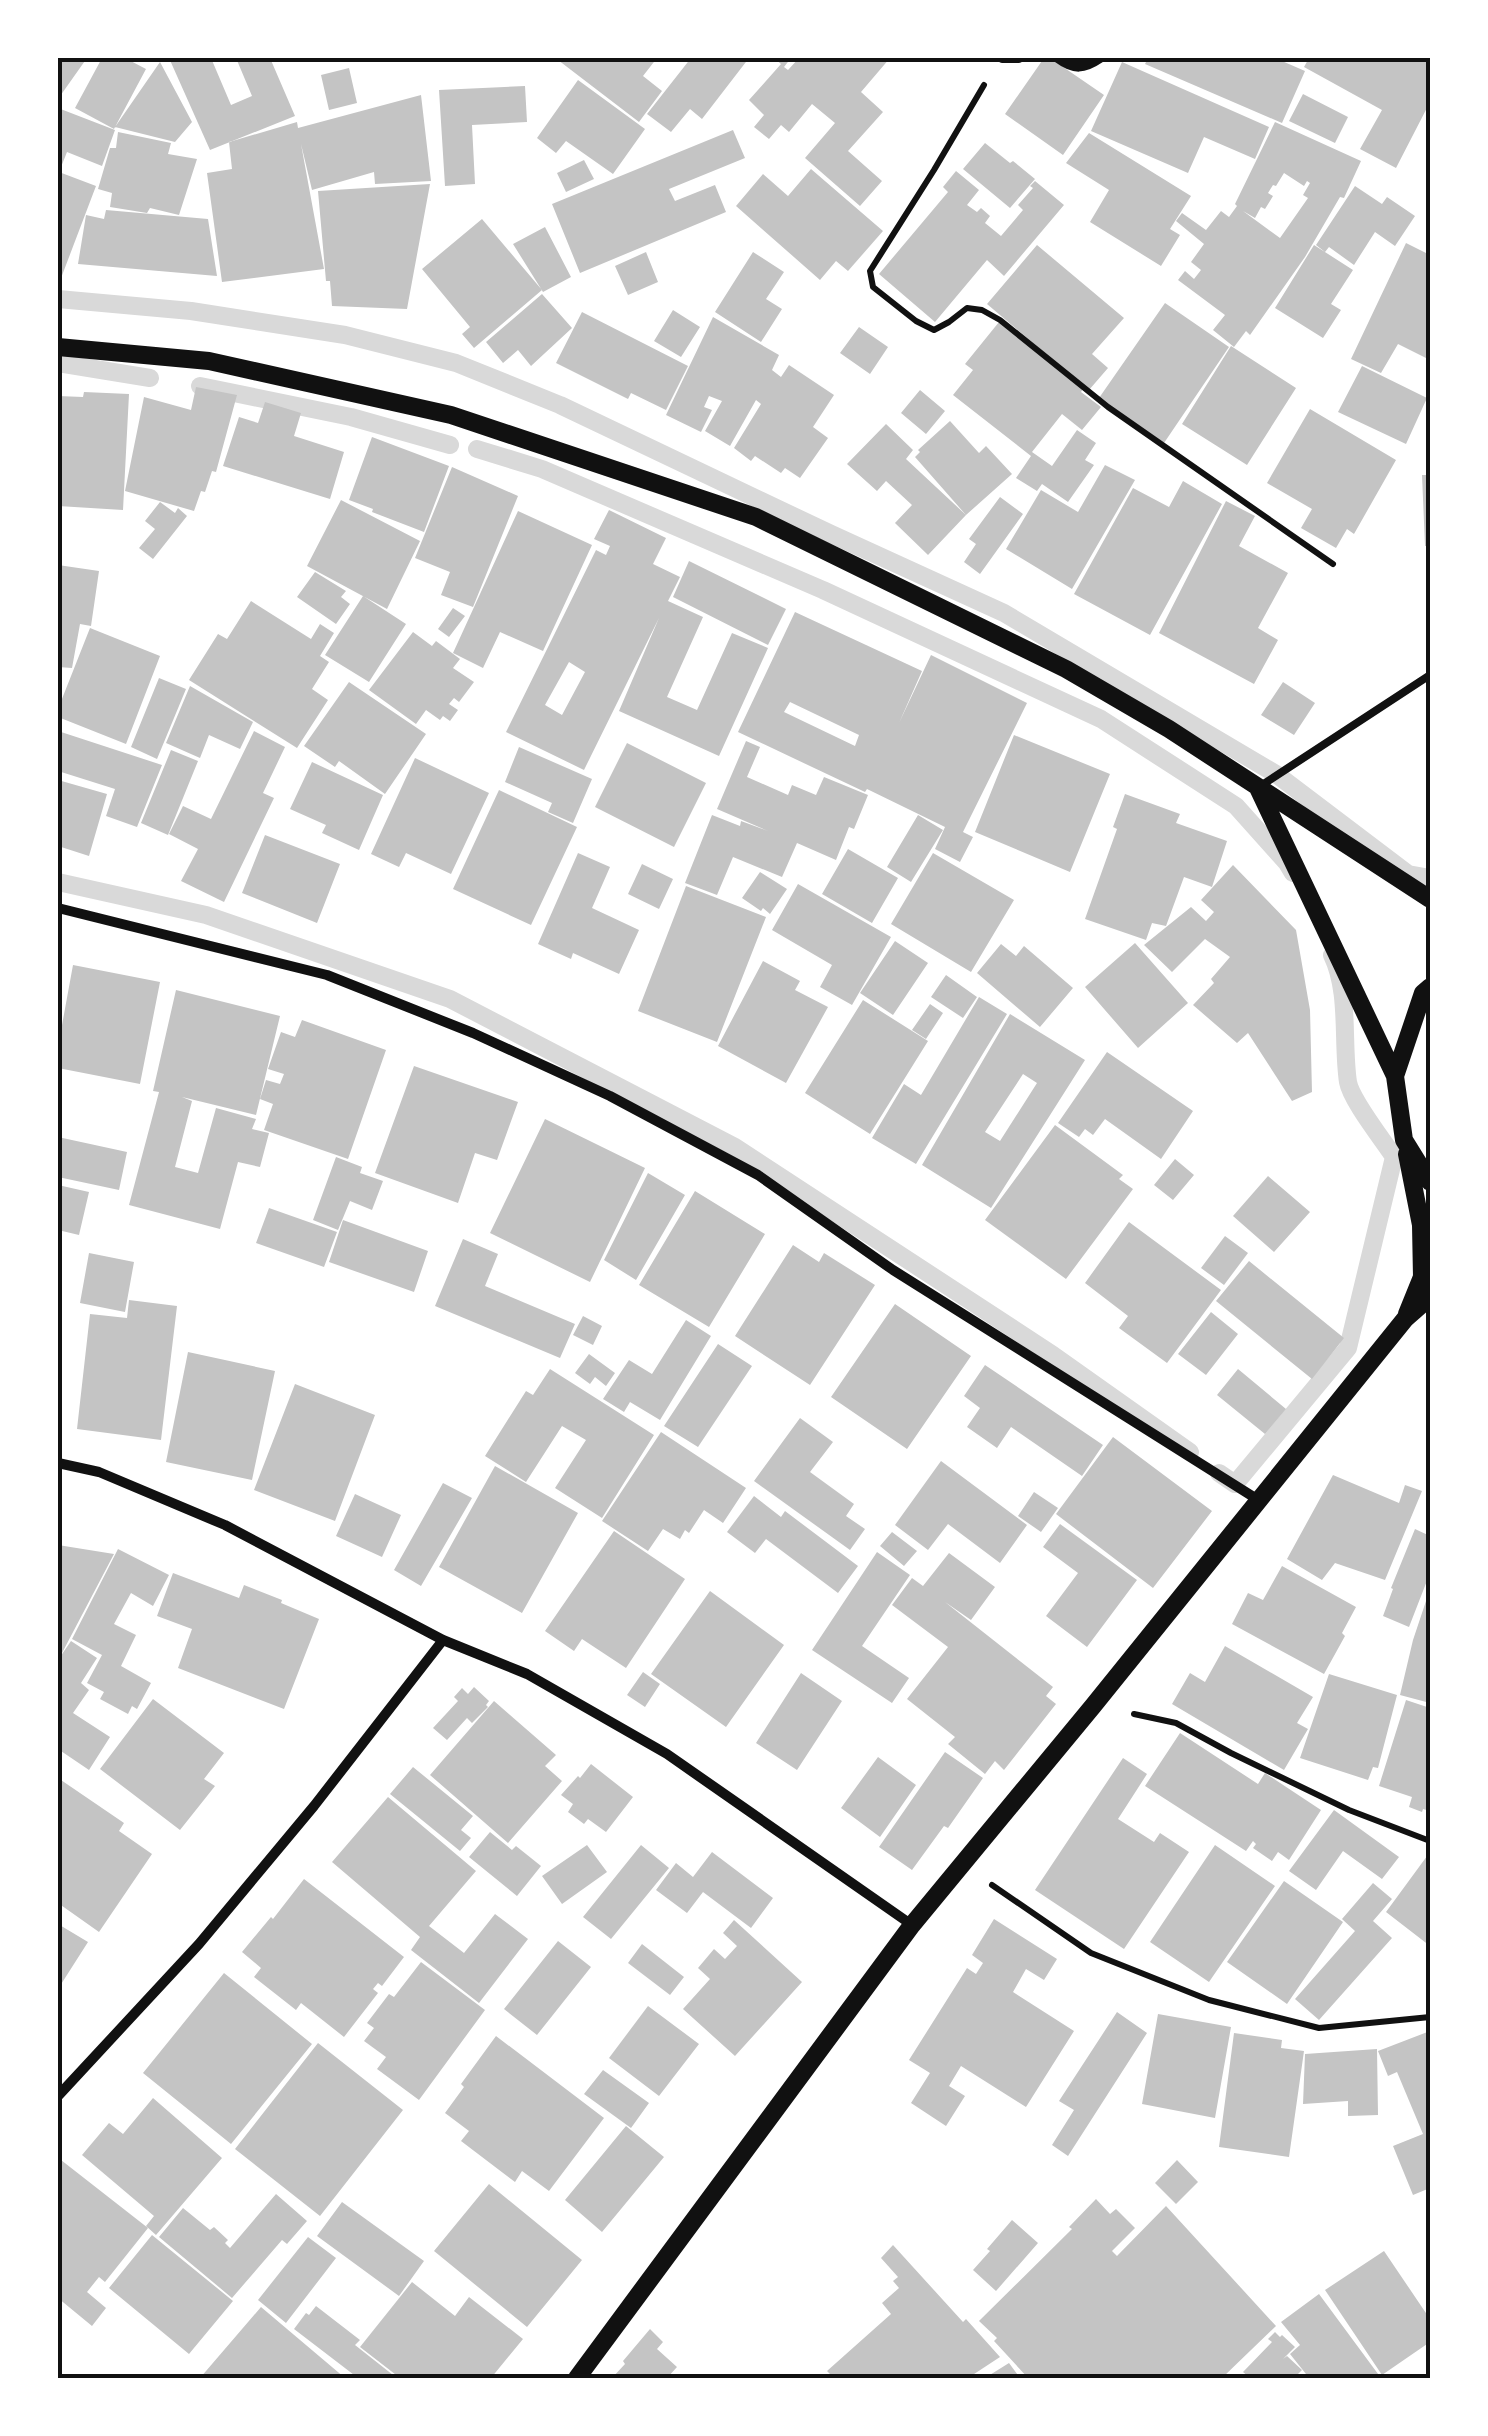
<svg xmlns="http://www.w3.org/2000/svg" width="1488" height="2436" font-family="'PT Sans',sans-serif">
<rect width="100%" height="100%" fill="#fff"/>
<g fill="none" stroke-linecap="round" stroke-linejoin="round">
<path stroke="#d9d9d9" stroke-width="18" d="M58,299l133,12 154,24 111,28 104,42 271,129 173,79 272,161 132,100 22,4
M58,363l92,15
M200,386l151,31 99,28
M477,449l65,20 281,121 278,129 135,87 51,57 6,10
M58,882l148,33 244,84 285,148 318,208 137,97
M1219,1473l16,11 113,-136 46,-191c-11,-17 -43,-57 -46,-75 -6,-39 2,-90 -16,-127"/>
</g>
<path fill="#c4c4c4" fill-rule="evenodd" d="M58,58h29l-29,41z
M102,58h23l21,11 -32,60 -39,-21z
M169,58h42l20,47 21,-9 -16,-38h34l25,58 -85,34z
M560,58h97l-14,18 19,15 -23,31 -81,-62z
M691,58h58l-47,61 -12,-10 -19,23 -24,-18z
M774,58h17l-7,9 4,3 11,-12h91l-29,34 22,20 -35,39 34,30 -22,25 -55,-48 30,-35 -23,-19 -23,28 -8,-7 -12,14 -15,-12 10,-12 -15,-15 32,-36z
M1044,58h6l54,37 -41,60 -58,-41z
M1148,58h127l30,13 -23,52 -137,-59z
M1309,58h121v44l-34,66 -36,-19 22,-39 -78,-43z
M160,62l32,60 -17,20 -60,-15z
M1122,62l147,65 -14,32 -51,-22 -16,36 -97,-42z
M349,68l8,35 -28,7 -8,-35z
M578,80l67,49 -32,45 -47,-33 -10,12 -19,-15z
M525,86l2,36 -55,3 3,59 -30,2 -6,-96z
M1303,94l45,23 -13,26 -46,-22z
M421,95l10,86 -56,3 -1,-12 -62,18 -11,-46 23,125 -102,13 -15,-109 25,-4 -3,-27 68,-20 1,6z
M58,108l57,22 -13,36 -35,-14 -8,20 37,14 -38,100z
M1275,122l86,39 -17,37 -4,-1 -35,60 -55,78 -4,-4 -12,16 -21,-17 12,-15 -47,-35 7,-9 9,8 7,-9 -10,-8 13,-18 -28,-23 6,-8 24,17 15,-19 8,6 8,-11 -2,-2zM1284,173l20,13 3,-5 3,2 -7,12 5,3 -28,40 -37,-27 12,7 6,-11 4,2 8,-13 -5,-3 5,-8 3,1z
M733,130l12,28 -76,31 6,12 40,-16 11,27 -146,61 -28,-69z
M118,132l53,11 -3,11 29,5 -18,56 -29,-7 -3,5 -37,-6 2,-14 -14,-4 12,-41h6z
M1089,133l102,63 -21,33 10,6 -19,31 -71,-44 19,-32 -43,-27z
M985,143l25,20 3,-2 22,18 -25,29 -47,-39z
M584,160l10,19 -28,13 -9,-19z
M811,169l72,62 -35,40 -12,-10 -16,19 -84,-74 27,-32 25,22z
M956,171l23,19 -12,15 10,7 4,-4 9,8 -5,7 16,13 22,-26 -5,-5 15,-17 -3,-2 5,-5 29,24 -60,71 -17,-16 -52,62 -56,-48 69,-82 -5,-5z
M430,184l-23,125 -75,-3 -2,-25h-4l-8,-90z
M1355,186l27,18 5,-7 28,19 -20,30 -20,-14 -21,33 -25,-18 -4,5 -9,-7z
M106,210l102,9 9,57 -139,-12 8,-49 18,4z
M482,219l60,71 -68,58 -12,-14 8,-7 -48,-58z
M545,227l26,50 -28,15 -30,-48z
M1406,243l24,12v105l-32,-16 -17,29 -30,-14z
M1037,245l87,73 -32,36 16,14 -19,22 -102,-86z
M1314,245l39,25 -22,34 10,6 -18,28 -48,-30z
M646,252l12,30 -30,13 -13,-29z
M753,252l31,20 -18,27 16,10 -21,33 -46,-30z
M542,294l30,34 -41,38 -13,-16 -15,13 -17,-21z
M1165,303l64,44 -65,96 -65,-45z
M673,310l27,17 -19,30 -27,-16z
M582,312l106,54 -22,44 -35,-17 -3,6 -72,-36z
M713,317l66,38 -7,15 9,7 8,-12 45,30 -21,32 15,11 -28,40 -15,-10 -4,5 -26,-17 -4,5 -17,-13 27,-44 -5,-4 -26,46 -25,-15 17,-30 -13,-5 -5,11 8,3 -11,22 -35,-17z
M999,322l84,67 -2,3 20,15 -19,23 -20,-16 -30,38 20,14 25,-36 19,13 -11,17 9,5 -26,37 -26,-18 -5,7 -21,-13 15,-22 -78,-61 20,-25 -8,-6z
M859,327l29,20 -18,27 -30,-21z
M1231,346l65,42 -49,77 -65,-41z
M1362,366l65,32 -21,46 -68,-32z
M196,387l41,8 -21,77 -4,-1 -7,21 -4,-1 -7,20 -69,-20 19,-94 47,13z
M920,390l25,21 -19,23 -25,-21z
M84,392l45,2 -6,116 -65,-4v-110l25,1z
M265,402l36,11 -7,23 50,16 -14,47 -107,-33 16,-49 19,6z
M1310,409l86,51 -42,74 -7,-5 -11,19 -35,-20 11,-19 -45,-26z
M950,421l29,32 7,-7 26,28 -46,41 -51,-58 5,-5 -2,-2z
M886,424l27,26 -7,9 60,56 -38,40 -33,-32 17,-18 -26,-24 -9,10 -30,-27z
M372,437l77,29 -25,66 -52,-20 1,-3 -24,-9z
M1105,465l30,15 -63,109 -66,-40 35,-59 37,22z
M452,467l66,29 -45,111 -32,-12 9,-23 -35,-14z
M1422,475h8v71h-5z
M1183,481l39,23 -72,131 -76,-41 59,-106 36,19z
M1000,497l23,17 -43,60 -16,-12 12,-18 -7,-5z
M341,500l79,41 -33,68 -80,-43z
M1226,501l29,15 -16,30 49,27 -30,55 20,12 -24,44 -95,-51z
M160,502l15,11 3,-5 9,8 -34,43 -14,-11 16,-19 -10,-8z
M609,510l57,28 -13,26 27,13 -12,24 35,16 -36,80 30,13 35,-77 36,15 -49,108 -100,-45 40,-93 -75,152 -78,-38 90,-182 10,5 4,-9 -16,-7zM569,662l16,10 -23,43 -17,-10z
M518,511l74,34 -49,106 -43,-19 -17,36 -30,-15z
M689,561l97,48 -18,36 -95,-48z
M58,565l41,6 -8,55 -11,-2 -8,44 -14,-1z
M315,572l31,19 -5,6 9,7 -14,20 -39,-27z
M363,596l43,28 -37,58 -44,-27z
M251,601l60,38 9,-15 14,9 -14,23 9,6 -17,27 16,11 -31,48 -108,-68 29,-46 9,5z
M453,608l12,8 -16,21 -11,-8z
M795,612l127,59 -23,52 32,-68 96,48 -64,129 10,5 -13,25 -25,-13 10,-22 -78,-38 -2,3 -127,-60zM790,702l69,33 -4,11 -71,-34z
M90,628l70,28 -34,88 -68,-27v-8z
M413,632l19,14 4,-5 24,18 -7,9 21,14 -15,20 -5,-4 -5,6 9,6 -8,11 -7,-5 -3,4 -14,-10 -10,14 -47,-34z
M159,678l27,11 -29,70 -26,-12z
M349,682l77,52 -41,60 -46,-33 -4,6 -31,-21z
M1283,682l32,21 -21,32 -33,-20z
M190,686l63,36 -13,27 -31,-14 -9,23 -34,-15z
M58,731l104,34 -25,62 -31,-11 9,-27 -57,-18z
M254,731l31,16 -22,46 11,5 -50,104 -43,-21 17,-32 -29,-15 14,-28 28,13z
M1014,735l96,39 -40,98 -95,-40z
M746,741l14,6 -13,30 41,18 4,-10 24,10 8,-18 44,18 -14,34 -5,-2 -13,33 -39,-17 -15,34 -49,-20 -16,38 -32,-12 27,-68 28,11 1,-5 27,10 -51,-22z
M627,743l79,40 -32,64 -79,-40z
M519,747l73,32 -19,44 -25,-11 4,-9 -47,-21z
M171,750l27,11 -30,74 -27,-12z
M415,758l74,35 -38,81 -45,-21 -7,14 -28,-13z
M312,762l71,33 -24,55 -37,-17 4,-8 -36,-16z
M58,780l49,14 -18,62 -31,-10 3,-13 -3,-1z
M499,790l78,37 -46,98 -78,-36z
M1125,794l55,20 -4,9 51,18 -15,46 -28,-10 -18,49 -14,-3 -6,17 -61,-21 32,-90 -4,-2z
M918,815l25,15 -32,52 -24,-15z
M265,835l75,29 -23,59 -75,-30z
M848,849l50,29 -26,45 -50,-29z
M578,853l32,14 -18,41 47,22 -20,44 -46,-21 -2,6 -33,-15z
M933,853l81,47 -43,72 -80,-48z
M642,864l31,15 -14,30 -31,-15z
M1233,865l63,65 14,80 2,82 -20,9 -44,-68 -11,10 -44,-38 21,-22 -3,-4 19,-22 -25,-18 -33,33 -28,-27 47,-38 15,14 8,-9 -13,-12z
M760,872l27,17 -17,25 -7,-6 -2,3 -19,-13z
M798,884l93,53 -39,68 -32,-18 12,-22 -60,-35z
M686,886l80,31 -49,125 -79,-31z
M895,941l33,22 -35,52 -33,-22z
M1135,943l53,60 -50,45 -53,-61z
M1001,944l15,12 8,-10 49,42 -33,39 -63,-54z
M763,961l37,20 -5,9 33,17 -42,76 -68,-37z
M73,965l87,17 -20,102 -82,-16v-21z
M946,975l31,22 -14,21 -32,-21z
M176,990l104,26 -24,99 -74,-18 10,4 -17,66 23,6 18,-65 40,11 -4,10 17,4 -9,34 -22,-5 -18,67 -91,-24 30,-113 -6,-1z
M979,997l28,17 -91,150 -44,-26 32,-54 17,11z
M863,1000l65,41 -58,93 -65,-41z
M930,1004l13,9 -17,26 -14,-9z
M1010,1014l75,46 -94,148 -69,-43zM1023,1074l14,9 -37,58 -15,-9z
M302,1020l84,30 -38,109 -84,-29 9,-26 -13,-5 6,-19 14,4 4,-10 -16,-5 13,-37 14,5z
M1107,1052l86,59 -32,48 -56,-40 -12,16 -8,-6 -6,8 -21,-14z
M414,1066l104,36 -21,58 -22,-7 -17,50 -83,-30z
M545,1119l100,49 -55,114 -100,-49z
M1055,1125l68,50 -4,4 14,10 -67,90 -81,-59z
M58,1137l69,15 -8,38 -61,-13z
M336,1157l26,10 -2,6 23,8 -11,29 -22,-9 -12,29 -25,-10z
M1175,1159l19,16 -21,25 -19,-15z
M648,1173l37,22 -49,85 -32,-20z
M1268,1176l42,36 -36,40 -41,-36z
M58,1185l31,7 -10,43 -21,-5z
M695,1191l70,43 -56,93 -70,-42z
M269,1208l68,24 -13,35 -68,-24z
M343,1220l85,31 -14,41 -85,-30z
M1129,1222l92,68 -54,73 -48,-35 9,-12 -43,-33z
M1225,1236l23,17 -24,32 -23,-17z
M463,1239l35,15 -13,32 90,38 -15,34 -125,-52z
M793,1245l26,17 5,-9 51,32 -65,100 -75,-49z
M89,1253l45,9 -9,50 -45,-9z
M1249,1261l95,77 -32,41 -96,-78z
M129,1300l48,6 -16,134 -84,-11 13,-115 37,4z
M895,1304l76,52 -64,93 -76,-52z
M1211,1312l27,22 -32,41 -28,-21z
M583,1316l19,10 -9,19 -20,-10z
M686,1320l25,16 -51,84 -30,-18 -6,10 -21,-13 26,-39 23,14z
M718,1344l34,22 -54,81 -34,-21z
M188,1352l87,19 -23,109 -86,-18z
M589,1354l26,19 -9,13 -11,-9 -5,7 -15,-11z
M985,1365l118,80 -21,31 -71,-49 -14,21 -30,-21 13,-19 -16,-12z
M550,1369l104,66 -52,83 -47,-30 31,-48 -24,-14 -36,56 -41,-26 41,-65 7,4z
M1238,1369l48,40 -21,25 -48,-39z
M295,1384l80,31 -40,106 -81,-31z
M800,1418l33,24 -23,30 44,32 -8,12 19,13 -15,21 -96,-69z
M661,1432l85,56 -23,35 -19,-13 -15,23 -4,-3 -5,9 -17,-10 -15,22 -46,-30z
M1113,1437l99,74 -59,77 -97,-74z
M941,1461l86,64 -27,38 -52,-39 -20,26 -33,-25z
M495,1466l83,47 -56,100 -83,-46z
M1333,1475l66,28 6,-18 17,6 -37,89 -50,-17 -13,17 -35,-21z
M443,1483l29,15 -51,88 -27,-16z
M1034,1492l24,16 -17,24 -23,-16z
M355,1494l46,21 -19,42 -46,-21z
M754,1496l27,21 4,-6 73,55 -20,27 -72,-54 -11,14 -28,-21z
M1060,1524l77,56 -50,67 -41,-31 32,-43 -35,-26z
M1415,1529l15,7v37l-21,54 -26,-11 10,-27 -2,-1z
M614,1531l71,48 -59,89 -44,-29 -8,12 -29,-20z
M892,1532l25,19 -13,15 -24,-20z
M58,1545l56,9 -52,99 -4,-2z
M118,1549l51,26 -16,31 -22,-13 -17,31 22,11 -15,31 30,17 -14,26 -5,-3 -4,8 -28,-15 4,-7 -17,-9 15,-28 -30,-16z
M877,1552l33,23 -48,71 47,32 -17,25 -80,-53z
M949,1553l46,34 -24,33 -26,-18 108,85 -7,9 10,8 -52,66 -9,-9 -10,13 -37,-30 7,-7 -48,-38 41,-52 -56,-42 20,-27 11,8z
M1282,1566l74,41 -14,26 3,3 -21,38 -92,-50 16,-31 15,7z
M173,1573l66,25 5,-13 38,15 -1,3 38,16 -35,90 -106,-41 14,-39 -35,-13z
M1430,1589v114l-30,-8 13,-55z
M710,1591l74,54 -58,82 -75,-53z
M71,1641l26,17 -16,25 8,7 -16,23 37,24 -21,33 -31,-21v-93l2,1z
M1225,1646l88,51 -16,26 11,6 -24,41 -112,-66 18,-31 15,9z
M643,1672l17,12 -15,23 -18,-12z
M801,1673l41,28 -45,69 -41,-27z
M1329,1674l68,21 -19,73 -5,-1 -5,13 -68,-22z
M474,1687l15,14 -3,4 2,2 -16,16 -5,-5 -20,22 -14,-12 25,-27 -4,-4 8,-9 6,6z
M153,1699l71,54 -20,26 11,7 -35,44 -80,-61z
M1406,1700l24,8v103l-7,-2 -1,3 -13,-5 3,-10 -33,-11z
M494,1701l62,54 -11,11 17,15 -54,62 -78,-68z
M1180,1733l78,51 7,-11 56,37 -32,50 -11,-8 -6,9 -19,-13 3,-4 -3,-3 -7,10 -101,-65z
M945,1752l38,26 -35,50 -4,-2 -32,44 -33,-23z
M878,1757l38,28 -36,52 -39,-29z
M1123,1758l24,16 -29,45 36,23 6,-9 29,19 -65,97 -89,-59z
M591,1764l42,33 -27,35 -18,-13 -4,5 -16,-12 5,-8 -12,-9 17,-19 2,2z
M413,1767l60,49 -12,14 10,8 -11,13 -70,-57z
M58,1778l66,45 -5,8 33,23 -53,78 -41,-29z
M388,1797l88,74 -47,55 35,27 31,-39 33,25 -49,64 -68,-53 9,-13 -88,-75z
M1334,1810l65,47 -17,22 -39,-28 -27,39 -27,-19z
M490,1832l22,18 4,-4 25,20 -24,30 -48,-39z
M587,1845l20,27 -45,32 -20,-28z
M641,1845l28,23 -58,71 -28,-22z
M1215,1845l60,41 -66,96 -59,-40z
M712,1852l61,46 -22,30 -48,-36 -16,21 -31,-23 20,-27 17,14z
M1430,1852v94l-44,-34z
M304,1879l100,78 -22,29 -4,-3 -5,6 5,4 -34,44 -43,-34 -5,7 -42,-33 7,-9 -19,-16 29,-35 2,2z
M1284,1881l59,41 -56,82 -60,-42z
M1373,1883l19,16 -19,22 19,17 -73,82 -24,-21 60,-68 -13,-12z
M994,1919l63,40 -13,21 -18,-11 -13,23 61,39 -48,76 -65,-41 -12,20 16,10 -19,30 -35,-23 19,-30 -21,-13 58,-92 9,6 7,-11 -11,-8z
M734,1920l68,62 -67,74 -52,-47 27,-30 -12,-11 16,-19 11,10 12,-13 -14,-13z
M58,1924l30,18 -30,47z
M558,1941l33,26 -54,68 -33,-26z
M642,1944l42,33 -14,18 -42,-32z
M421,1962l64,48 -66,90 -42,-31 9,-12 -22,-16 10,-13 -7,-5 22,-29 5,3z
M224,1973l88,71 -81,100 -88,-71z
M648,2006l51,38 -40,52 -50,-38z
M1117,2012l30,21 -79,123 -16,-11 22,-35 -15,-9z
M1158,2014l73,13 -16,91 -73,-14z
M1430,2031v157l-17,7 -20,-49 30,-12 -26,-62 -9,4 -10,-25z
M1234,2033l48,7 -1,8 23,3 -15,106 -70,-10z
M496,2036l108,82 -55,73 -27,-20 -7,11 -54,-41 8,-10 -24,-18 19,-26 -3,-3z
M318,2043l85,67 -83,106 -85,-67z
M1377,2049l1,66 -30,1v-15l-45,3 2,-50z
M603,2070l46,33 -18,25 -47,-34z
M153,2098l69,60 -66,77 -10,-9 8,-10 -72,-61 27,-32 14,11z
M626,2126l38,31 -62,75 -37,-32z
M61,2160l87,68 -43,54 -6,-5 -12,15 19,16 -14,18 -34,-28v-134z
M1177,2160l21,22 -22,22 -21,-21z
M489,2184l93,76 -55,67 -93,-76z
M276,2194l31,27 -20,23 -5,-4 -50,58 -73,-61 24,-29 27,22 4,-3 14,13 -3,3 5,5z
M1096,2199l14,15 6,-5 19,19 -23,23 5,5 49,-50 110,120 -54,52h-194l-34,-37 3,-3 -18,-17 93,-92 -3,-2z
M342,2202l82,59 -25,35 -82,-60z
M1012,2220l26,23 -42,48 -23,-21 17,-19 -3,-2z
M152,2235l81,66 -44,53 -80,-66z
M308,2237l28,21 -50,65 -28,-23z
M893,2245l70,77 3,-3 34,38 -32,21h-134l-7,-7 64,-57 -9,-11 17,-15 -6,-7 5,-4 -17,-19z
M1384,2251l46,68v23l-48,33 -57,-85z
M412,2282l43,34 14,-19 54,42 -32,39h-91l-40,-31z
M1319,2294l62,84h-80v-2l5,-2 -16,-20 10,-9 -19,-23z
M316,2306l44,34 -5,5 38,30 -3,3h-32l-64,-49 12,-16 3,2z
M261,2307l84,71h-145z
M650,2329l13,13 -6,7 20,18 -10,11h-55l13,-14 -2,-3z
M1275,2332l5,5 2,-2 13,12 -12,12 4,-3 15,14 -8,8h-44l-7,-6 29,-30 -4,-3z
M1009,2363l11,15h-35z"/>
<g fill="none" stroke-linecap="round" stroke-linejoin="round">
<path stroke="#111" stroke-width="6" d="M984,85l-50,85 -64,101 3,16 43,34 18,9 15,-8 18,-14 15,2 18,10 108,87 225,157
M1134,1714l42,9 55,30 118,57 81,31
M992,1885l99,68 118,47 110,28 111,-11"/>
<path stroke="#111" stroke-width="8" d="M1262,785l168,-110"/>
<path stroke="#111" stroke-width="10" d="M1002,58h17
M1058,58c16,12 26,11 42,0
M58,908l269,67 146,58 137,63 148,79 135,95 367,231
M58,1463l41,9 126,53 218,115 84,34 140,80 245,171
M58,2096l141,-152 115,-138 129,-166"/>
<path stroke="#111" stroke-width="18" d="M58,347l151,14 242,54 305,102 310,152 103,60 261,170
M1258,788l137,288
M1430,987l-7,6 -28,83 9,64 26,42
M1407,1314l15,-37 -1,-52 -14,-71
M577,2378l335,-453 181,-219 312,-387 25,-22"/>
</g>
<rect width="1488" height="2436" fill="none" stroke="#ffffff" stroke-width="120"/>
<rect x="60" y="60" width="1368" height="2316" fill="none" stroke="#111" stroke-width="4"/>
</svg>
